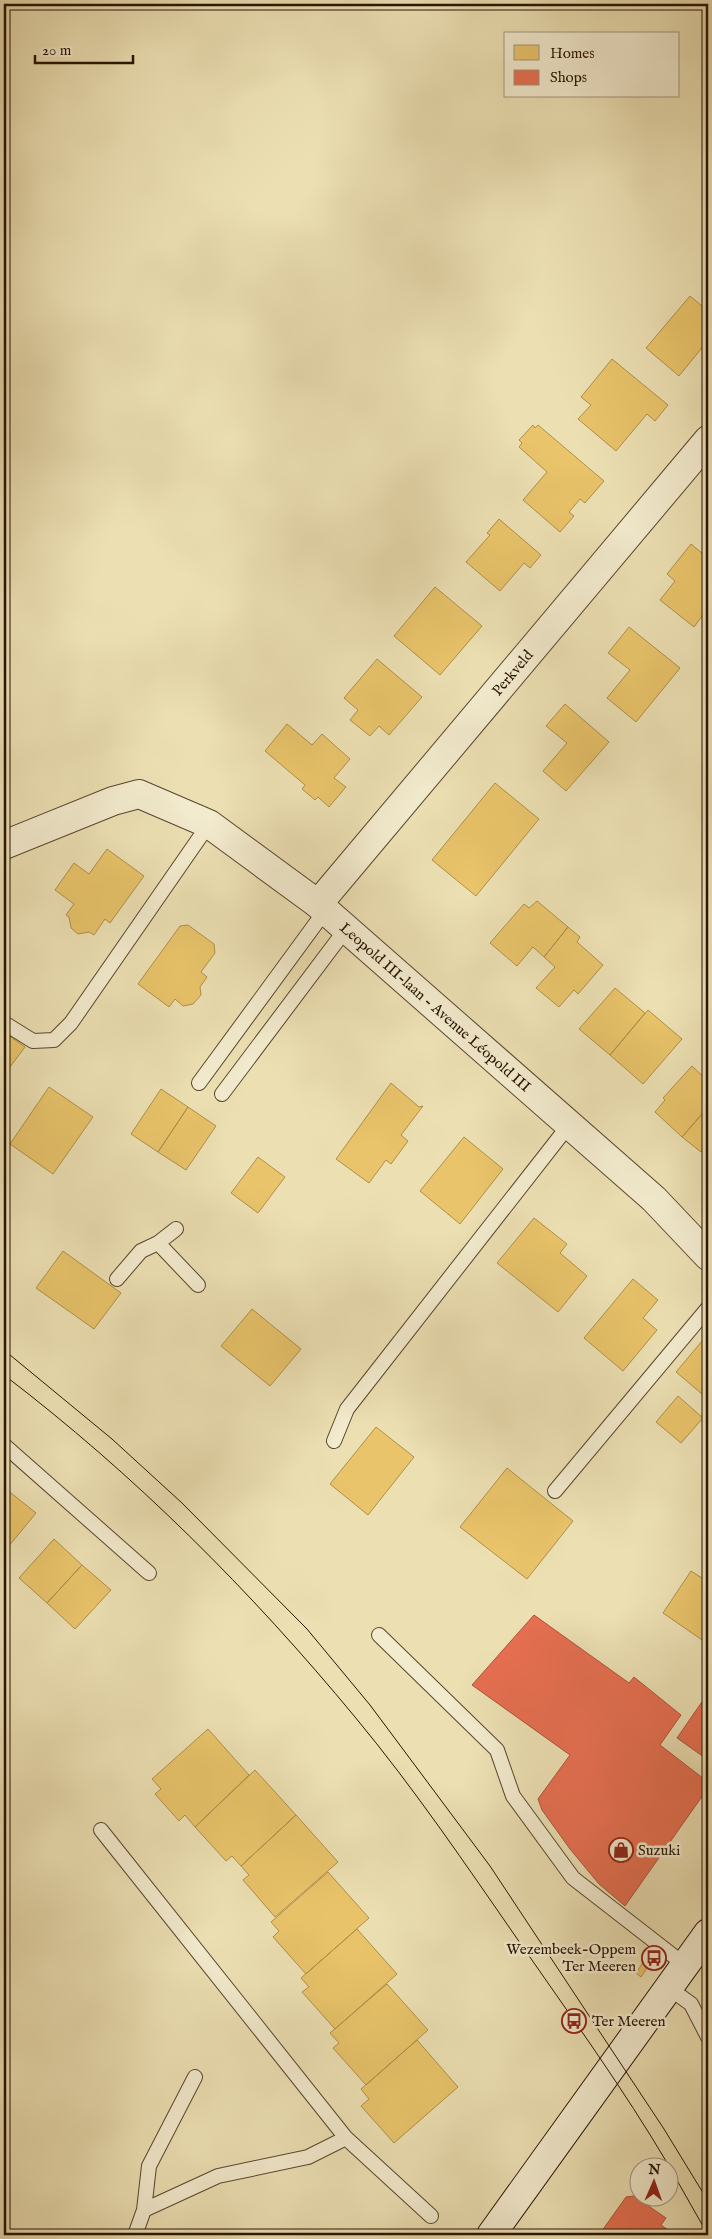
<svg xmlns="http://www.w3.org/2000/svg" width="712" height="2239" font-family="'IM FELL English',serif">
<rect width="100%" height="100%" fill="#ece0b3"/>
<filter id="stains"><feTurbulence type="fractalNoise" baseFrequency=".004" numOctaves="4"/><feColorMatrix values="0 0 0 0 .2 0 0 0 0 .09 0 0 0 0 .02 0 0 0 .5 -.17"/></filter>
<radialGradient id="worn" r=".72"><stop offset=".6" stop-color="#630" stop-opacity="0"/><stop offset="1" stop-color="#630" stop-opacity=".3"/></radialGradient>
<path fill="#e9c46a" stroke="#af8f4a" d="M690,296l18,15v36l-3,-3 -26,32 -33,-28z
M612,359l56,46 -13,16 -8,-7 -31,37 -38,-32 13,-14 -10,-8z
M533,425l2,3 3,-3 66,56 -19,22 -5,-4 -11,13 5,4 -14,16 -37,-32 24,-28 -28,-25 3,-4 -3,-3z
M499,519l42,36 -11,13 -6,-5 -24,28 -34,-29 24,-27 -3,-2z
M691,544l17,14v50l-14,19 -34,-27 15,-19 -8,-7z
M435,587l47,39 -42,49 -46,-39z
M629,627l51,41 -44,54 -29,-24 23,-28 -22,-17z
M377,659l45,38 -33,38 -10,-9 -9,10 -20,-16 8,-10 -14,-12z
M565,704l44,38 -43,49 -23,-20 24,-28 -21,-17z
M287,724l25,21 10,-11 28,25 -16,19 12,9 -17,20 -11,-10 -3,3 -13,-11 3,-4 -40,-34z
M495,783l44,36 -63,77 -44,-36z
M107,849l37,27 -34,47 -5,-4 -11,16 -5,-3 -11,2 -7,-6 -2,-11 -3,-2 8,-11 -19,-14 19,-27 15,11z
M537,901l31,26 -24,30 -11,-10 -16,19 -27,-23 34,-39 5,4z
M188,925l26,19 1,9 -14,19 6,5 -7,10 1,8 -8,9 -10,2 -8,-7 -6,8 -31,-23 42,-58z
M568,927l12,10 -3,5 26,23 -25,29 -4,-4 -15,17 -23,-19 19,-21 -11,-10z
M615,988l30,25 -35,42 -31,-26z
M648,1010l34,29 -39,45 -33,-29z
M4,1032l21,15 -21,28z
M692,1066l16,15v26l-26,30 -27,-25 10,-12 -2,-2z
M391,1083l28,24 4,-1 -22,29 7,6 -17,23 -5,-4 -17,23 -33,-24z
M49,1087l44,30 -40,57 -43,-30z
M161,1089l27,18 -30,45 -27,-18z
M188,1107l28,19 -30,44 -28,-18z
M708,1107v36l-7,9 -19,-15z
M464,1137l39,32 -43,55 -40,-33z
M258,1157l27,20 -27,36 -27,-20z
M534,1218l33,26 -7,9 27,23 -29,36 -61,-49z
M63,1251l58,42 -27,36 -58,-41z
M633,1279l25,21 -15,18 14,12 -34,41 -39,-33z
M252,1309l49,40 -31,37 -49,-40z
M708,1334v65l-32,-27z
M678,1396l25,22 -22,25 -25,-21z
M376,1427l38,30 -46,58 -38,-31z
M507,1468l66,53 -46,58 -67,-52z
M6,1489l30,24 -32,39v-60z
M54,1539l28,26 -35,38 -28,-25z
M82,1565l29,25 -36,39 -28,-26z
M691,1571l17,11v62l-45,-31z
M208,1729l41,46 -54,52 -10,-12 -6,6 -24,-27 6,-5 -9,-10z
M255,1770l41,45 -55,51 -9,-10 -6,5 -31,-34z
M296,1815l42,47 -63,55 -32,-37 6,-5 -8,-9z
M328,1872l41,46 -63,56 -33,-37 6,-6 -8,-9z
M357,1929l40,45 -62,55 -33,-37 7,-5 -8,-9z
M646,1958l5,4 -10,15 -5,-4z
M387,1984l41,46 -62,55 -33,-37 6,-5 -9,-10z
M417,2040l41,47 -64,56 -33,-37 8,-7 -8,-10z"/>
<path fill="#e76f51" stroke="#ae5339" d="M534,1615l95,68 5,-6 47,38 -21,30 48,37v6l-83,118 -26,-22 -29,-35 -28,-39 -4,-11 32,-44 -98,-70z
M706,1696l2,1v63l-31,-22z
M634,2196l32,22 -5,7 14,10h-76l27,-38z"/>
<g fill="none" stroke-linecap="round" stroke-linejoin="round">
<defs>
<path id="service" d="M4,1023l29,18 21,-1 17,-17 138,-199
M199,1083l126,-172
M222,1094l124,-165
M158,1243l40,42
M117,1279l24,-28 17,-8 18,-14
M334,1441l13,-32 222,-284
M4,1445l145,128
M555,1491l153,-183
M379,1635l118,115 16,46 60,82 112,87
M101,1830l245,308 85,78
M669,1988l22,16 17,33
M144,2210l5,-44 46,-89
M135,2235l9,-25 74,-34 90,-19 38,-19"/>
<g id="minor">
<path id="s1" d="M4,845l109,-44 26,-7 70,30 109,80 336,295 54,57"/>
<path id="s2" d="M318,904l390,-464"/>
</g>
<path id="secondary" d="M491,2235l217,-302"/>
</defs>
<use href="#service" stroke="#59462d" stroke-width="16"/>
<use href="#minor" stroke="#59462d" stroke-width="30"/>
<use href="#secondary" stroke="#281300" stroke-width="30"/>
<use href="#service" stroke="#f3ebce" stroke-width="14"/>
<use href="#minor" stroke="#f3ebce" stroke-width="28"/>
<use href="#secondary" stroke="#f3ebce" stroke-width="28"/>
<path stroke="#281300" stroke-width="1" d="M4,1350l108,89 70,64 125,126 63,76 120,161 174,263 44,72
M4,1375c130,99 247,216 351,342 59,71 111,148 163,223 52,75 105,148 151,226
M670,2168l38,67"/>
</g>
<defs>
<symbol id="shop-ring" viewBox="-11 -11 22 22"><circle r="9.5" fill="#f3ebce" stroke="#8f2418" stroke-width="1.5"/><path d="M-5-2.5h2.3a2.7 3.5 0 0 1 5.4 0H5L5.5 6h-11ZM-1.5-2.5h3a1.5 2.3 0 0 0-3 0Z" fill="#8f2418"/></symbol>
<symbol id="bus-ring" viewBox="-11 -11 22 22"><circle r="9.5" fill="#f3ebce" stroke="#8f2418" stroke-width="1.5"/><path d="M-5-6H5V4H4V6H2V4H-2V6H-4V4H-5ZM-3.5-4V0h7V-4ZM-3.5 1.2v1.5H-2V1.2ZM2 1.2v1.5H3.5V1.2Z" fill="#8f2418"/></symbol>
</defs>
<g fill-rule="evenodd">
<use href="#shop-ring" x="607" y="1836" width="28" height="28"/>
<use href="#bus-ring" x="640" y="1944" width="28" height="28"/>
<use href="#bus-ring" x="560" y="2007" width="28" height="28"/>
</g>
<g text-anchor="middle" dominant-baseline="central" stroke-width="5" stroke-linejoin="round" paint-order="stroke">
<g font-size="15" fill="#281300" stroke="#f3ebce">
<text stroke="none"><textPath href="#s2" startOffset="302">Perkveld</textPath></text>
<text stroke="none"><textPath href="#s1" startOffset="512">Leopold III-laan - Avenue Léopold III</textPath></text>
</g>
<g font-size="15" fill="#281300" stroke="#f3ebce" text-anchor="start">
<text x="638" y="1850">Suzuki</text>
<text x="636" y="1949" text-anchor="end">Wezembeek-Oppem<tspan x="636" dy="17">Ter Meeren</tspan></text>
<text x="592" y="2021">Ter Meeren</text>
</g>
</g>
<rect width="712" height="2239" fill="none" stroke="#ece0b3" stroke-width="20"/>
<rect x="5" y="5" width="702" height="2229" fill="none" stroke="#281300" stroke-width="2.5"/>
<rect x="10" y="10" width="692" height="2219" fill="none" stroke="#281300"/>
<rect x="504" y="32" width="175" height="65" fill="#f3ebce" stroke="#a2957c"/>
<rect x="514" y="45" width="25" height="15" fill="#e9c46a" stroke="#a2957c"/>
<text x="550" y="58" font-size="15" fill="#281300">Homes</text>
<rect x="514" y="70" width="25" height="15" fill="#e76f51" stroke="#a2957c"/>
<text x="550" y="82" font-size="15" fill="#281300">Shops</text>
<g transform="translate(654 2182) rotate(2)"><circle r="24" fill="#f3ebce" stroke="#a2957c"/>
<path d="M0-4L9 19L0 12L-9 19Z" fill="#8f2418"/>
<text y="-8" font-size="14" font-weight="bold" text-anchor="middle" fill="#281300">N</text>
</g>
<path d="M35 55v8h98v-8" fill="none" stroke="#281300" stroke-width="2.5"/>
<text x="42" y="55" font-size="15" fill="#281300" stroke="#f3ebce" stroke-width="4" paint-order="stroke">20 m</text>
<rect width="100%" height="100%" filter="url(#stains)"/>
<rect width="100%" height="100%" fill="url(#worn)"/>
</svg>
